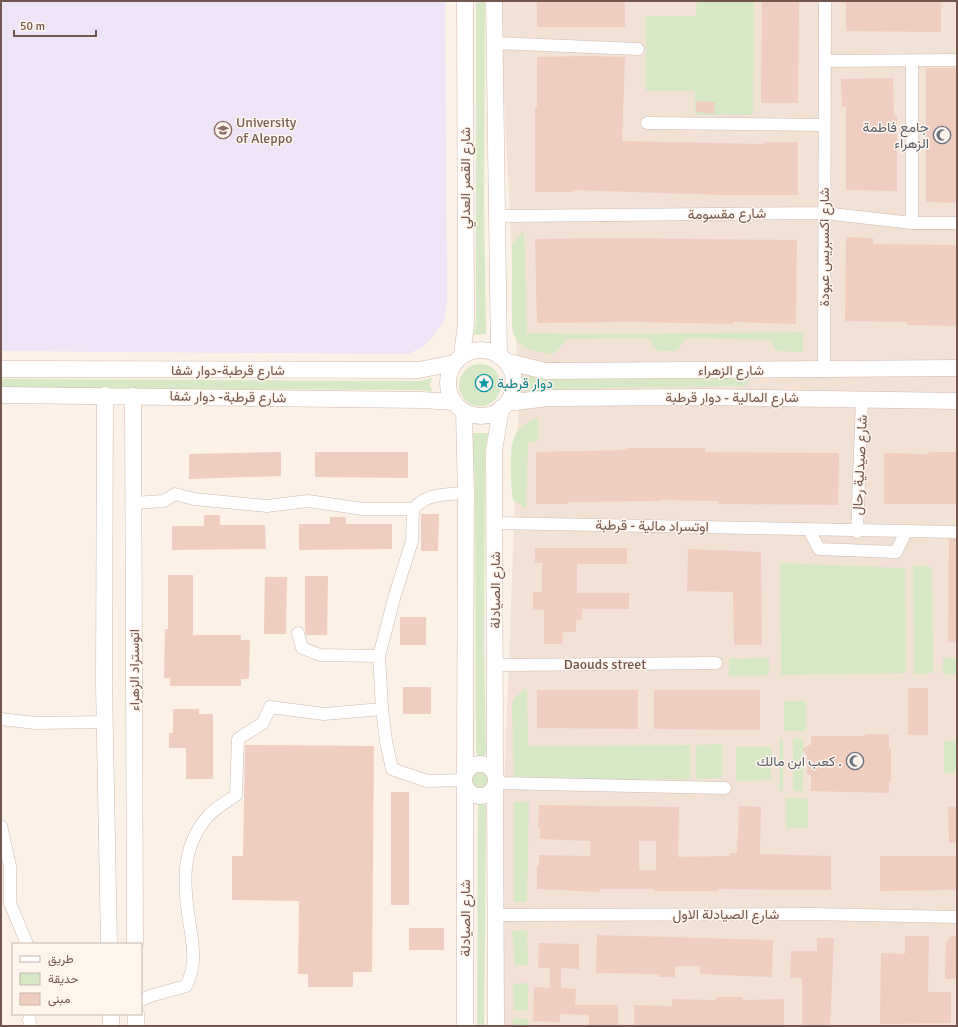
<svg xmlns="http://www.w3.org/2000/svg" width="958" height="1027" font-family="Signika,Vazirmatn,sans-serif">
<rect width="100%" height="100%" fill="#fbf1e6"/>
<path fill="#f2e2d5" d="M499,1h458v1025h-462l24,-632z"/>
<path fill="#eee3f7" d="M1,1h444l2,298 -3,22 -11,15 -10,11 -15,7 -407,-3z"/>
<path fill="#d7e8c6" d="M479,1l5,1 1,2 -1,197 2,133 -12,1 2,-15v-316z
M697,1h57l-1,114h-58v-24h-49v-75h50z
M524,230l3,103 79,1 197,-2v20l-26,-1 -7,-11 -83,-2 -11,13h-18l-10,-13 -81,1 -13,15c-19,-2 -40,-5 -42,-28v-81z
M459 385a21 21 0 1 1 42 0a21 21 0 1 1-42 0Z
M529,376l18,4 198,-2 4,3 -4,5 -199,3 -17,3z
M432,378l-2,7 2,7 -9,-2 -422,-2v-9l419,2z
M538,418v23l-10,1 -2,66 -13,-8c-2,-11 -2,-21 -2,-32 0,-25 0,-40 27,-50z
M472,433h16l-3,17 -1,202 2,99 -2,8 -6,-2 -2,-6 -1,-269z
M780,563l125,5 1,105 -125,2z
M913,566l19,1 1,106 -19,1z
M769,658v17l-40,1v-17z
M943,658h14v16h-14z
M527,689l1,57 162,-1v34l-176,2 -2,-78 5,-8z
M784,701h22v30h-22z
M780,739h3v52h-4z
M793,739h10v52h-10z
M944,741h13v31l-13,1z
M722,744v34l-26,1v-34z
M736,747h35v33l-35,1z
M472 780a9 9 0 1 1 18 0a9 9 0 1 1-18 0Z
M786,798l22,1v29h-22z
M481,802l5,3 -2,221h-7l1,-221z
M514,802h15l-2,100h-13z
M512,931h15l1,34h-13z
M528,983v27h-14l-1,-26z
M513,1019h15l1,7h-16z"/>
<path fill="#efcdc0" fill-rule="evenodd" d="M537,1h88v26h-88z
M762,1h37l-1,102h-37z
M846,1h95v31l-95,-1z
M588,56l37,1 -3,84 142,3v-2h34v53h-77l-148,-5v2h-38v-85h2v-50z
M926,68h31v135l-31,-1z
M893,78l1,38h3v75l-51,-1v-83h-4l-1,-28z
M696,101l19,1 -1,12 -18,-2z
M846,237l27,1v6l84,1v81l-50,-1v-3l-62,-1z
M616,238l181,2 -1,84 -63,-2v2l-100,-2 -96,1 -2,-84z
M627,448h78v4l134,1 -1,52 -120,-1v-3l-59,-1v1l-91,1v2h-32v-52l91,-2z
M281,452v24l-92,3v-25z
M315,452h93v26l-93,-1z
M929,452h28v52h-73v-51l45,1z
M421,514h18l-1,37h-17z
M204,515h16v10h45l1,24 -94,1v-24h32z
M330,517h16v7h46v25l-93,1v-26h31z
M949,539h8v103h-9z
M535,548h92v16h-50v29h52v16h-47v11h-6v12h-13l-1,12h-18v-34h-11v-18h9v-29h-7z
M688,549l73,3 1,93h-28l-1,-53 -46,-1z
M168,575h25v60h48v5h9l-1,39h-8v7h-71v-8h-6l1,-49h3z
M305,576h23l-1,59h-21l-1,-5z
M265,577h22l-1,57h-22z
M400,617h26v28h-26z
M403,687h28v27h-28z
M908,688h20v47h-20z
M537,690h101v39l-101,-1z
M654,690h106v40l-106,-1z
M173,709h26v5h14v65h-27v-31h-17v-15h4z
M865,734h24v14h2v34h-2v11l-78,-2v-16h-4v-19l-5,-7 9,-5v-8h54z
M245,745l129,1 -2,226h-19v15h-45v-13h-10l1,-73 -67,-1v-44h11z
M391,792h18v113h-18z
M539,805l140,2 -1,50 52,-1v-3h7l2,-47 22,1 -1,47 71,2v34l-113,-1v2h-64v-2h-54v3l-63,-3v-23h2v-11l51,1v-15l-50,-2v-11l-2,-1zM639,841h17v29h-17z
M948,807h9v36h-8z
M880,856h77v34l-77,1z
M409,928h35v22h-35z
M597,935l176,5 -1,37 -72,-3v-8h-25v11h-16v-3l-63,-1z
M905,936h24l-1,56h23v31l-71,1 1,-71 24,1z
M951,936h6v43h-12l1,-36z
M817,938h17l-4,88h-28v-48h-12l1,-27h26z
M539,943l40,1v25l-18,-1v20l15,1 -1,16h43v21h-29v-11l-29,-1v8l-27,-1 1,-34 16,1v-20h-12z
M716,997h27v3l41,-1v27h-150v-21l38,1v-7l44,1z"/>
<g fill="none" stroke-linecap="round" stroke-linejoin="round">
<defs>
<path id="street" d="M495,43l143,6
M825,61l132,-1
M912,61v162
M647,123l177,2
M496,216l328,-3 88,10h45
M824,370l1,-369
M133,503l31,-2 11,-7 19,5 73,7 41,-5 55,8h50
M494,523l463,9
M809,530l10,19 77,3 10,-20
M857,532l5,-133
M298,633l4,15 18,7 59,1
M495,665l221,-2
M382,709l4,32 6,28 35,12 37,-1
M1,719l35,4 68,-1
M497,783l228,5
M1,826l9,40v37l17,41
M496,915l315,-1 146,3
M141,1000l9,-4 36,-10c9,-17 8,-34 5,-53 -7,-43 -13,-84 18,-118 8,-8 19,-14 27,-20l2,-56 25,-16 7,-16 54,7 58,-5 -3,-53 16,-61 17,-54 1,-32c16,-17 32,-14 53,-16
M30,1014l-1,6 2,6"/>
<path id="secondary" d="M494,1l5,355
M448 383a33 33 0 1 1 66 0a33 33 0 1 1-66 0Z
M462,355l4,-31 -1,-323
M505,361l40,10 412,-3
M1,369l418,1 35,-7
M1,395l420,5 33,2
M105,395l-1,289 5,260
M133,396l2,548
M507,403l41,-5 158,-1 251,4
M464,411l2,82 -1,281
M464 780a16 16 0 1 1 32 0a16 16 0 1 1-32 0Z
M495,772l-1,-321 7,-43
M465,785v241
M495,788l1,238
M111,1014v12
M136,1014v12"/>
</defs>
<use href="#street" stroke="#cebab0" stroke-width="13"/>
<use href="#secondary" stroke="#d1b9ae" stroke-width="17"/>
<use href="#street" stroke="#fff" stroke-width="12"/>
<use href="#secondary" stroke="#fff" stroke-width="16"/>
</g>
<defs>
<symbol id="university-ring" viewBox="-11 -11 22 22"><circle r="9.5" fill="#fef5ec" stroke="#8d6e63" stroke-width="1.5"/><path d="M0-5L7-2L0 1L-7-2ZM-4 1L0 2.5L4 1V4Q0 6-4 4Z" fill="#8d6e63"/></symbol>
<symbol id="mosque-ring" viewBox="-11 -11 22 22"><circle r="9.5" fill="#fef5ec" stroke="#6b7280" stroke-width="1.5"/><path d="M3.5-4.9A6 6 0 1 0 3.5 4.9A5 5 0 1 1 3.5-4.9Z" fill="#6b7280"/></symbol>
<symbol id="sight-ring" viewBox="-11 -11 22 22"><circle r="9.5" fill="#fef5ec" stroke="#0f9aa8" stroke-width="1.5"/><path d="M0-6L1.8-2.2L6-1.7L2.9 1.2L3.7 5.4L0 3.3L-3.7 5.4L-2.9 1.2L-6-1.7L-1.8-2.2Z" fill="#0f9aa8"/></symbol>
</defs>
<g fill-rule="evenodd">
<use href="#university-ring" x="213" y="120" width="20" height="20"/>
<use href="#mosque-ring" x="932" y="125" width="20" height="20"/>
<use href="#sight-ring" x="474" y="373" width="20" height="20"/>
<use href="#mosque-ring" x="845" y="751" width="20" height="20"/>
</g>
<g text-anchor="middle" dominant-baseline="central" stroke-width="3" stroke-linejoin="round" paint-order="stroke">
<g font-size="14" fill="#785e54" stroke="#fef5ec" text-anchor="start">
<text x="236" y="122">University<tspan x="236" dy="16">of Aleppo</tspan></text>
</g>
<g font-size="14" fill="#5b616d" stroke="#fef5ec" text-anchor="end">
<text x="929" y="127">جامع فاطمة<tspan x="929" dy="16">الزهراء</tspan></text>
<text x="842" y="761">كعب ابن مالك .</text>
</g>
<g font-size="14" fill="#73564d" stroke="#fef5ec">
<text transform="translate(465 178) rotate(-90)">شارع القصر العدلي</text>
<text transform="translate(727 214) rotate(-1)">شارع مقسومة</text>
<text transform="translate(824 247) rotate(-90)">شارع اكسبريس عبودة</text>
<text x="228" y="370">شارع قرطبة-دوار شفا</text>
<text x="731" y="370">شارع الزهراء</text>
<text transform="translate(228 397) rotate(1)">شارع قرطبة- دوار شفا</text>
<text x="732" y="397">شارع المالية - دوار قرطبة</text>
<text transform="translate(860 465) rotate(-87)">شارع صيدلية رحال</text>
<text transform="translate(652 526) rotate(1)">اوتسراد مالية - قرطبة</text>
<text transform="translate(495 590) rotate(-90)">شارع الصيادلة</text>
<text x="605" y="664">Daouds street</text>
<text transform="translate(134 670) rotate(-90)">اتوستراد الزهراء</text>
<text x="726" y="914">شارع الصيادلة الاول</text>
<text transform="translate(465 918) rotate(-90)">شارع الصيادلة</text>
</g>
<g font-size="14" fill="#0d838f" stroke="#fef5ec" text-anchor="start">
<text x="497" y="383">دوار قرطبة</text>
</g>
</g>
<rect width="958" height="1027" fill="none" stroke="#73564d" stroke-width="4"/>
<rect x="12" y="943" width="130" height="72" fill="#fef5ec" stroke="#c6b5ac"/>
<rect x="20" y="956" width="20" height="6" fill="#ffffff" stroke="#c6b5ac"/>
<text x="48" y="963" font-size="12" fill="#73564d">طريق</text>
<rect x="20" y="973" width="20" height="12" fill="#d7e8c6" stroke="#c6b5ac"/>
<text x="48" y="983" font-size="12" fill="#73564d">حديقة</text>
<rect x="20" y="993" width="20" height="12" fill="#efcdc0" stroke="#c6b5ac"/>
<text x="48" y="1003" font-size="12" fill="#73564d">مبنى</text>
<path d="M14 30v6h82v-6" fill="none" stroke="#73564d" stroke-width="2"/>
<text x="20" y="30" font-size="12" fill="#73564d" stroke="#fef5ec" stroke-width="3" paint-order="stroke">50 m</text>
</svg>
